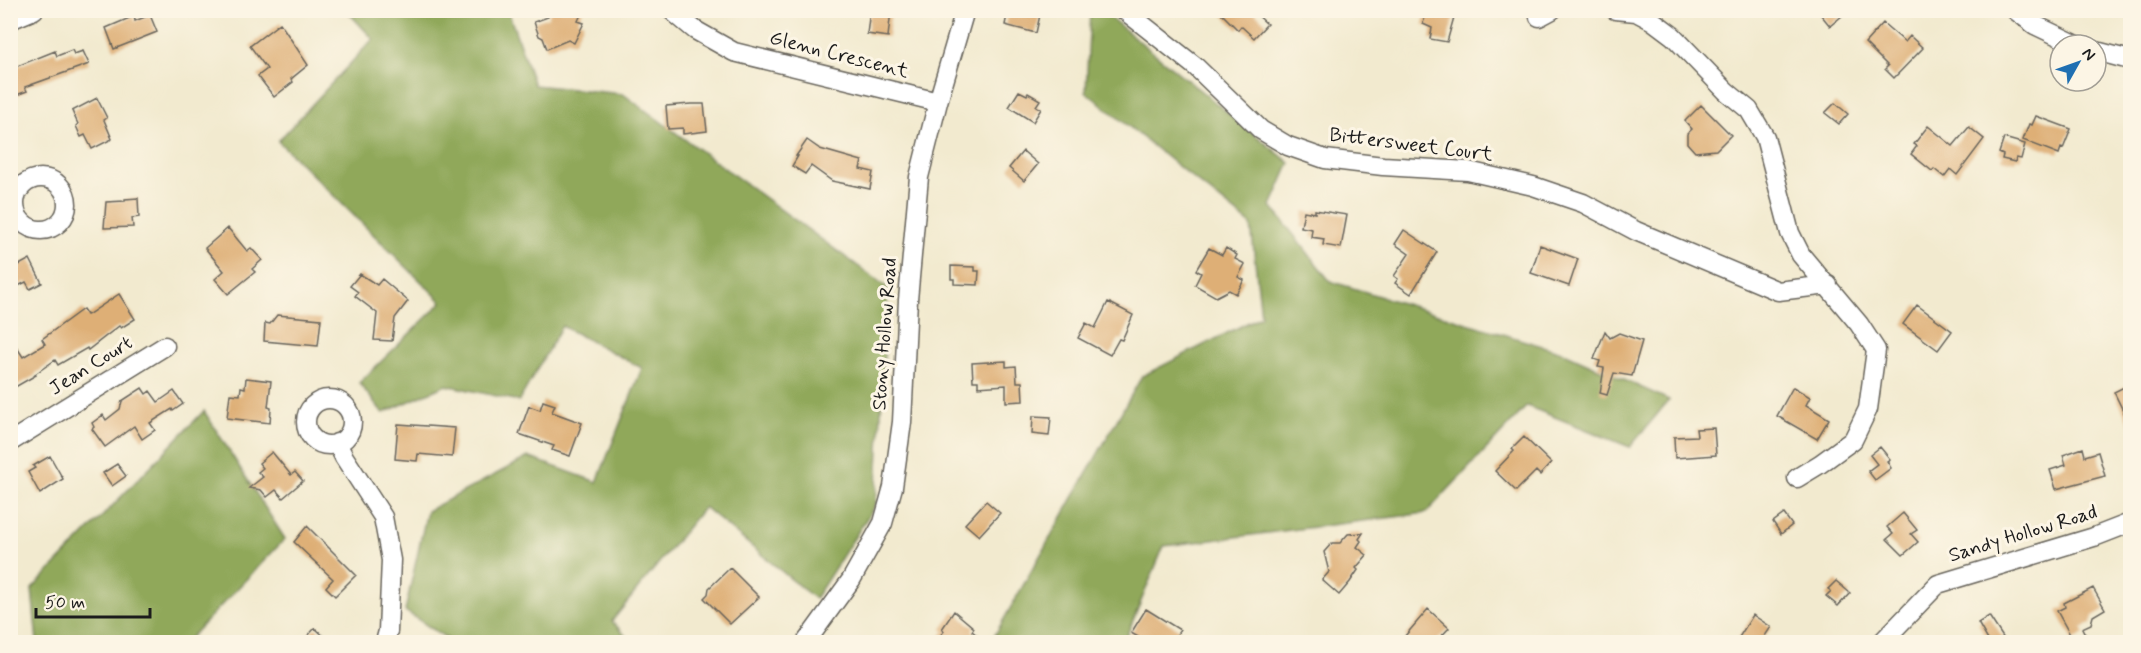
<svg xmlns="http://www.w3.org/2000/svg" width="2141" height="653" font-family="Mynerve,sans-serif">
<rect width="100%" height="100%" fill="#fcf5e5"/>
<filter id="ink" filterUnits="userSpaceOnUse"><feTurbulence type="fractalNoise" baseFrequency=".0167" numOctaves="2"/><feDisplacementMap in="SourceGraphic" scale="12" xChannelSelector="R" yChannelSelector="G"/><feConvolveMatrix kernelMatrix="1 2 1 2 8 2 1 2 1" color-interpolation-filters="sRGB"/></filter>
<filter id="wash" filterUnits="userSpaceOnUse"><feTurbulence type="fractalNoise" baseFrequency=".008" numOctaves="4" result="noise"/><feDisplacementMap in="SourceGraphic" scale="24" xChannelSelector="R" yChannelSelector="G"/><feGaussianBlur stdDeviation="1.35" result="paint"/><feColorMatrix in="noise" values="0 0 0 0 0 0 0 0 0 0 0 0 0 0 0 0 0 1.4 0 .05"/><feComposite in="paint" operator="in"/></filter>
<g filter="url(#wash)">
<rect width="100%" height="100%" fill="#f2eacf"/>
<path fill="#90a85a" stroke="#56623b" stroke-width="1.5" d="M347,11h161l26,74 89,9 265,194 -12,216 -61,95 -111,-92 -92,114 19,21h-179l-47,-31 22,-100 101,-54 69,25 45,-114 -80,-42 -43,75 -73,-16 -63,28 -24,-30 83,-81 -164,-161 95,-102z
M1090,11h12l188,152 -19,43 59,75 232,71 107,48 -39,47 -103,-41 -101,107 -262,33 -40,96h-133l151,-266 119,-60 -10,-91 -165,-133z
M204,411l81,128 -99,103h-149l-5,-53z"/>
<g id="blocks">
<path fill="#deaf76" d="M551,10h32l-5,11 6,2 -10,20 -6,-3 -21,9 -4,-11 -4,-2 -5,-14 14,-5z
M870,10h21l-3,27 -21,-3z
M1008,10h15l17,5 -4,18 -31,-8z
M1218,10h34l15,14 -13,14 -13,-12 -3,4z
M1426,10h30l-9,32 -17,-3 2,-11 -9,-4z
M1817,10h32l-19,16z
M150,15l7,17 -43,17 -8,-21 28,-12 1,5z
M280,23l28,42 -17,14 2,3 -19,15 -16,-21 9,-7 -17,-23z
M1883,23l22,19 5,-6 13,12 -29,30 -9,-9 3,-3 -23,-23z
M72,50l2,4 9,-3 6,13 -64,23 2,4 -13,5 -1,-3 -3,1v-25l45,-18 2,5z
M1019,91l8,4 1,-2 12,7 -4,6 5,3 -8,13 -24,-15z
M97,98l10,20 -3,2 8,19 -20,10 -7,-14 -4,2 -5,-11 2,-2 -6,-13z
M1835,103l13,11 -9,10 -14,-11z
M691,104h13l3,27 -24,3v-6l-15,1 -2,-23z
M1701,105l30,30 -15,15 -21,2 -8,-9v-9l5,-5 -7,-8z
M2036,116l35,13 -8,20 -2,-1 -2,6 -36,-14 6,-16 3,1z
M1928,126l25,20 16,-19 15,12 -27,36 -7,-6 -6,8 -10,-8 -2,2 -21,-17 6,-8 -3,-2z
M2004,138l21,6 -4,15 -5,-1 -1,4 -13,-3 1,-4 -4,-2z
M807,140l13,9 42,12 -2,8 13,3 -3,17 -38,-8 -21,-15 -6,8 -13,-8 6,-10h-2z
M1023,151l15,13 -14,17 -15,-13z
M138,198l1,19 -7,1 1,9 -29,1 2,-26 19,-1v-2z
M1315,210l32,5 -6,33 -18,-3 1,-6 -13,-2 1,-8 -11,-2 3,-16 11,2z
M228,228l19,23 4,-3 11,12 -10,9 3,3 -27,22 -13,-15 9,-8 -19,-23z
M1404,230l33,22 -26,42 -16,-11 3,-4 -4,-3 15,-22 -14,-10z
M1540,245l38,14 -9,27 -38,-13z
M1209,248l13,7 4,-7 11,7 -2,4 10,5 -7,13 6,3 -8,14 -7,-4 -13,7 -21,-12 6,-12 -5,-3z
M30,259l12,24 -12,6 -4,-7 -16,8v-20z
M951,266l24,1v4h4l-1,14 -24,-1v-5h-3z
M360,274l17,11 5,-6 26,22 -13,17 -3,23 -18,-1 3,-27 -22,-17 3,-4 -8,-6z
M119,294l16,25 -14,9 -2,-2 -31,24 -1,-2 -29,17 -3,-5 -20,14 1,1 -26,15v-30l4,-17 9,14 22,-13 -3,-5 41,-30 4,6 2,-1z
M1108,302l25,13 -11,25 -3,-1 -9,16 -32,-17 8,-15 9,5z
M1917,305l35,26 -14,19 -35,-26z
M277,315l44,4 -3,27 -54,-5 1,-18 5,1z
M1605,331l5,7 9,-5 23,8 -10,35 -18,-3 -7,22 -7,-2 4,-25 -6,-1 2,-6 -6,-2z
M1006,361v6l10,-1 1,16h5l1,19 -17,1v-17l-28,2v-6h-5l-1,-18z
M246,378l25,3 -3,26 3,1 -1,15 -43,-5 3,-24 10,1 1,-8 4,1z
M2130,384v41l-16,-33z
M1793,387l17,10 -4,8 23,14 -12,20 -40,-23z
M142,388l4,6 4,-3 8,11 16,-11 9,13 -10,7 -1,-2 -22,14 5,7 -13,9 -8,-13 -29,21 -13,-18 2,-2 -2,-4 11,-8 3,5 14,-11 2,-8z
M543,401l12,4 -3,7 30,11 -12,33 -18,-6 2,-4 -35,-12 10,-28 11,4z
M1033,416l18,1 -2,19 -17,-2z
M398,424l57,4 -3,29 -34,-3 -1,7 -22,-2z
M1714,428l2,27 -41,3 -1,-21 23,-1 -1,-7z
M1524,437l27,26 -11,12 -4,-4 -20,20 -21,-20 19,-20 -2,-2z
M1880,447l10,12 -3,2 4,7 -16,12 -7,-9 9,-7 -7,-9z
M2083,448l2,8 13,-4 7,24 -49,13 -6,-19 16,-5 -3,-10z
M272,452l19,23 4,-3 8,9 -20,17 -7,-8 -9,7 -6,-7 -12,-2 14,-11 -5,-5 5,-4 -4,-5z
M50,456l13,23 -23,15 -12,-22 7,-4 -2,-2z
M117,464l9,12 -14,10 -9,-13z
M986,501l14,12 -21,23 -14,-12z
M1903,513l14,17 -6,4 7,8 -15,13 -16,-16 6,-5 -6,-7z
M1784,514l8,11 -11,9 -8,-12z
M307,526l49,49 -21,21 -9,-9 7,-8 -39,-37z
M1363,533l-4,6 2,2 -4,6 10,8 -11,13 2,2 -8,12 -11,13 -17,-15 7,-8 -5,-20 8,-9h8l8,-9z
M730,568l29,29 -29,27 -26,-26 4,-4 1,-6z
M1836,581l14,12 -12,13 -12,-10 5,-5 -3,-2z
M2093,588l12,21 -12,7 -2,8 -9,4 3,6 -12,6 -16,-29 8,-4 -1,-4z
M1146,609l34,21 -8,12h-25l-16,-9z
M1428,609l21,19 -13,14h-24l-7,-6z
M954,611l20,17 -2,3 6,5 -6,6h-37l9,-11 -2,-2z
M1753,615l18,12 -10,15h-25z
M1989,616l17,26h-17l-11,-19z
M315,628l15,14h-28z"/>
</g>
</g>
<g filter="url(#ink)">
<use href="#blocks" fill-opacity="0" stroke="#67645b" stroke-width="1.5"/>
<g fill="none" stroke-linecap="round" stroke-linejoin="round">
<defs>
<path id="minor" d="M671,10l24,20 39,22 204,50
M1124,10l72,57 65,63 27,16 37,13 58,7 85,5 65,15 50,17 53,28 142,60 50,-6
M1615,10l21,2 17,9 20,15 53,55 23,19 16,27 25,96 11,22 58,69 17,26 -8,59 -15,31 -33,24 -23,14
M2015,10l20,15 42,20
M1539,17l13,-7
M10,20l24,-10
M2096,51l34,9
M15 204a26 26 0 1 1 52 0a26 26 0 1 1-52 0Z
M306 422a23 23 0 1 1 46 0a23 23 0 1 1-46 0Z
M10,442l155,-96
M337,443l7,14 39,60 8,43 -3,71 -3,11
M806,642l45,-62 32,-57 10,-36 9,-65 6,-122 11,-123 19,-75 27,-92
M1882,642l56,-58 156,-47 36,-14"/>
</defs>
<use href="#minor" stroke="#67645b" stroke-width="21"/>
<use href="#minor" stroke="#fff" stroke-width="18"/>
</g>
</g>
<g text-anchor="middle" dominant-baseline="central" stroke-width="6" stroke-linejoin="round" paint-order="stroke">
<g font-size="20" fill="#1c1c1c" stroke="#fcf5e5">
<text transform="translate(839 55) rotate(14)">Glenn Crescent</text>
<text transform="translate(1411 145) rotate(7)">Bittersweet Court</text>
<text transform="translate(885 334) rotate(-86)">Stony Hollow Road</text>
<text transform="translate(91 366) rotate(-32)">Jean Court</text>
<text transform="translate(2023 534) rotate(-17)">Sandy Hollow Road</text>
</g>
</g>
<rect width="2141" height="653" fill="none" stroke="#fcf5e5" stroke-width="36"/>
<g transform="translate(2078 63) rotate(50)"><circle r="28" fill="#fcf5e5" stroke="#a29e95" stroke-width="1.5"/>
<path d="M0-4.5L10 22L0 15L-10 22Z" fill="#1f6fb2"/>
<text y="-9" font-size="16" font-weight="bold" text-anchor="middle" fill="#1c1c1c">N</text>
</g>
<path d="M36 608v9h114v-9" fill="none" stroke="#1c1c1c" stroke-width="3"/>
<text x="45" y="608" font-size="18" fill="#1c1c1c" stroke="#fcf5e5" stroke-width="4.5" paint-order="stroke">50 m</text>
</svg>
